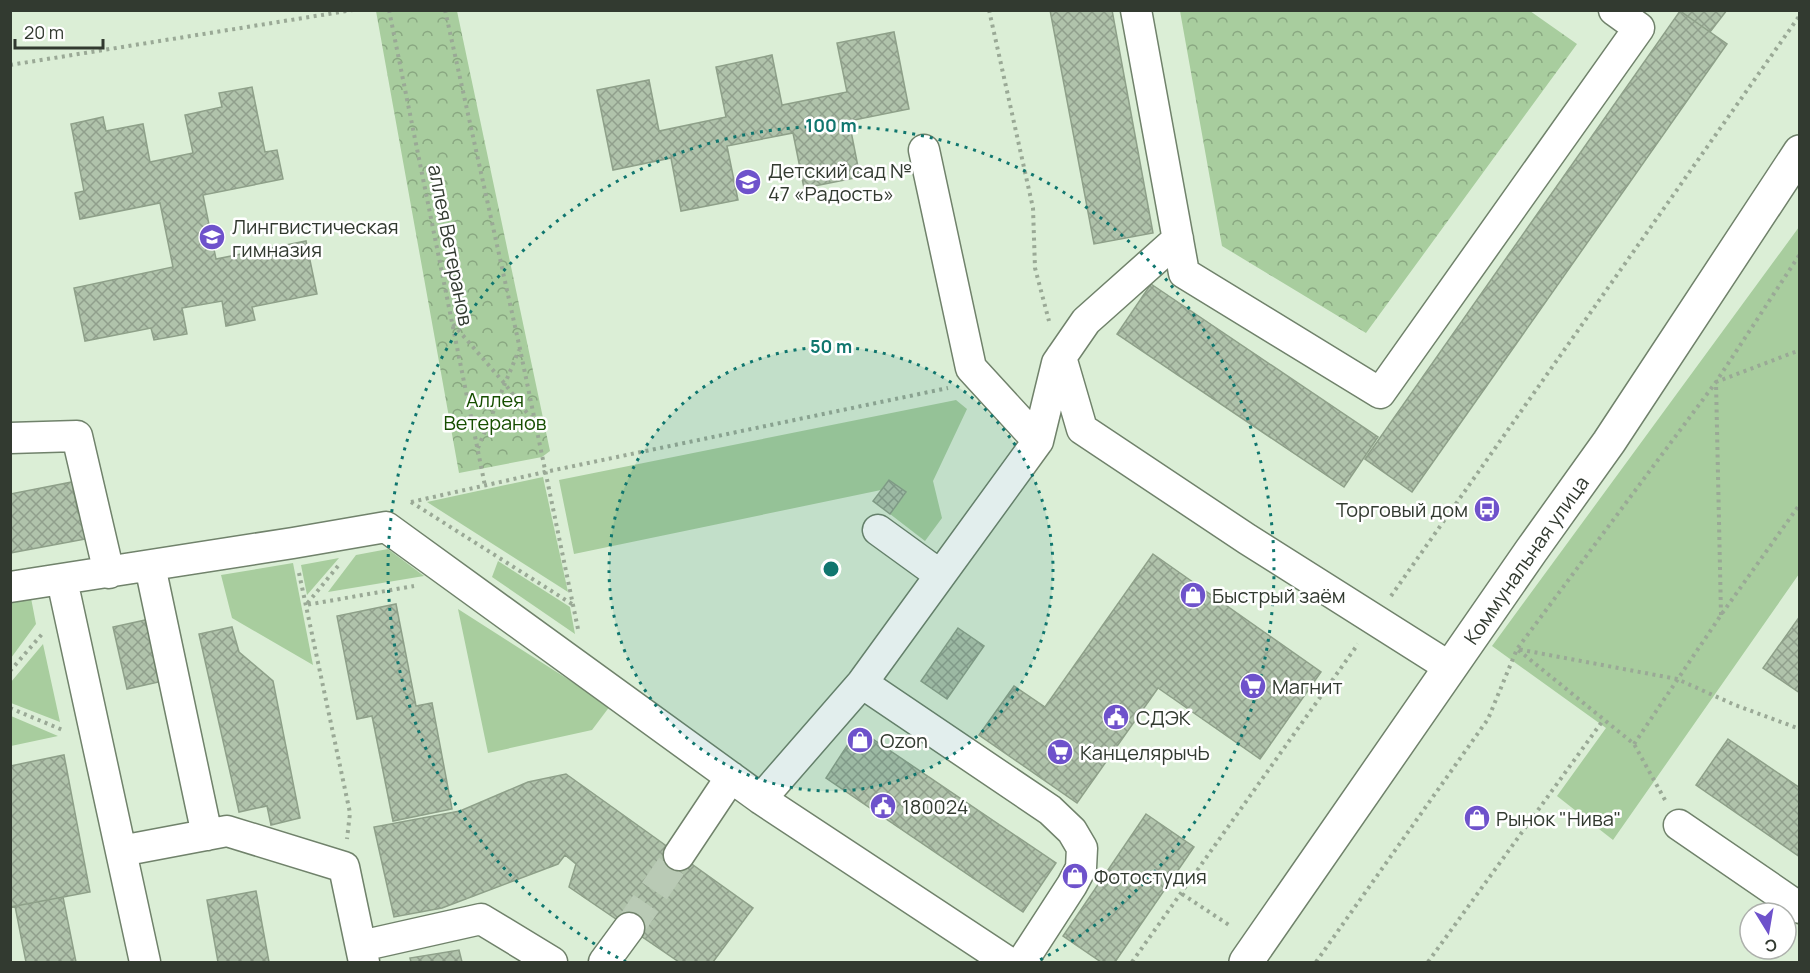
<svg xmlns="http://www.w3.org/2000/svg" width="1810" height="973" font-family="Manrope,sans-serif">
<defs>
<pattern id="forest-crowns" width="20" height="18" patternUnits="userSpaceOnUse" patternTransform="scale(1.5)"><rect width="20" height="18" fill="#a8cd9e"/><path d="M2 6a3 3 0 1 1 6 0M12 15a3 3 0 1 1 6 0" fill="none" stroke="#89a781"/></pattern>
<pattern id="building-cross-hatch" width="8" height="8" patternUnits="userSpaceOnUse" patternTransform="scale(1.5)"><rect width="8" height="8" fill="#b0c3ab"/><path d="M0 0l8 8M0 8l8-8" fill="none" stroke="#909f8c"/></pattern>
</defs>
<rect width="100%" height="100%" fill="#dbeed6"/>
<path fill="#a8cd9e" d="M1799,227v347l-186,266 -56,-44 49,-68 -114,-82z
M956,400l11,9 -34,72 9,37 -17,23 -35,-27 16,-21 -17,-13 -8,10 -307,64 -15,-74z
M543,477l25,115 -141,-90z
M388,549l36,27 -96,16 28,-37z
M339,558l-32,37 -6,-30z
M498,561l72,46 5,27 -83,-57z
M293,563l20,102 -81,-47 -11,-43z
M31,598l5,26 -25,34v-57z
M458,609l152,97 -18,24 -104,23z
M43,644l17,78 -49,-19v-21z
M11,716l47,20 -47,10z"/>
<path fill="url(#forest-crowns)" d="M376,11h81l93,440 -8,6 -83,16z
M1180,11h350l47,33 -211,289 -144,-87z"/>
<path fill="url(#building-cross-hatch)" stroke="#8ea089" stroke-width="1.5" d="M1050,10h62l41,223 -59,11z
M1679,10h48l-17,22z
M1680,11l47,33 -315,448 -47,-33z
M894,32l15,77 -60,12 11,56 -56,11 -11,-55 -66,13 11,54 -57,11 -10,-53 -58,12 -16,-80 52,-10 10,51 67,-14 -10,-50 56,-12 10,50 65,-13 -10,-49z
M252,87l13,65 12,-2 6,29 -80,16 13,64 90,-18 11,53 -65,13 3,13 -29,6 -4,-25 -40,7 5,26 -33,6 -3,-12 -66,13 -11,-53 99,-21 -13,-64 -80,16 -5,-26 9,-2 -13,-67 32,-7 3,14 37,-7 7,38 43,-9 -8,-38 37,-8 -3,-14z
M1151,284l227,153 -34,50 -227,-153z
M889,480l17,12 -16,22 -17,-13z
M72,482l6,31 8,-1 5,26 -81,15v-59z
M1153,554l168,118 -61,87 -102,-71 -81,115 -98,-68 35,-49 31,21z
M396,604l20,102 16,-3 20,106 -59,12 -21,-105 -15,3 -20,-103z
M1800,616v77l-37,-25z
M150,619l13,62 -36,8 -14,-62z
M232,627l7,25 34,29 27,137 -29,7 -4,-19 -28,6 -40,-178z
M958,628l26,18 -37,53 -26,-18z
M858,729l198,134 -33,49 -197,-134z
M1728,739l72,49v69l-104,-72z
M64,755l26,137 -80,15v-141z
M566,774l187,134 -40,54h-34l-110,-75 7,-23 -11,-9 -7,9 -116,44 -48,9 -20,-90 86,-16 68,-29z
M1146,814l48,33 -79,115h-14l-38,-26z
M256,891l13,71h-51l-11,-62z
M63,897l13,65h-50l-11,-56z
M459,950l3,12h-51l-1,-4z"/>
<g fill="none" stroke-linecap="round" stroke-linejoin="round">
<path stroke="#b9cab5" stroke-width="30" stroke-dasharray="30 15" stroke-linecap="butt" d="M629,928l50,-73"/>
<defs>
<path id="minor" d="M1136,10l48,263 196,120 259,-365 -25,-18
M924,150l47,218 67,73
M1061,357l21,72 165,110 204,129
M10,438l67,-2 32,137
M878,530l62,45
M150,566l57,269
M62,580l83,382
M10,587l283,-44 93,-16 375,272 247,163
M862,683l188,127 22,21 10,17 -1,20 -9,17 -50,77
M761,799l101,-116 176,-242 19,-78 29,-42 92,-82
M1679,825l121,83
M121,851l106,-20 117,36 20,95
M679,855l52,-78
M361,946l120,-27 71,43
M604,962l25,-34"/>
<g id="major">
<path id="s1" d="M1246,962l285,-411 78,-109 191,-290"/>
</g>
</defs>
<use href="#minor" stroke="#70826b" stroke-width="33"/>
<use href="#major" stroke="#70826b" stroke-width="36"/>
<path stroke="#9aa996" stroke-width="4" stroke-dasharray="3 4.5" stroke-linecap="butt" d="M389,10l96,476
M445,10l75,339 58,280
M989,10l44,198 2,60 14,53
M10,65l343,-55
M453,324l52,60 29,38
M478,448l41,-98
M411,502l134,-30 403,-84
M411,502l161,102
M338,566l-32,39 108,-19
M299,573l51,240 -3,26
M1391,596l409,-581
M1721,615l-5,-233 84,-32
M10,671l33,-38
M10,708l55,23
M1634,744l87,-129 79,-111
M1665,800l-31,-56 -117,-95 160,30 58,26 65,24
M1182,894l50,33
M1132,962l226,-318
M1316,962l172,-243 29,-70 199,-267 84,-128
M1428,962l176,-243"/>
<use href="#minor" stroke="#fff" stroke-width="30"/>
<use href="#major" stroke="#fff" stroke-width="33"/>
</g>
<circle cx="831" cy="569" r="222" fill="#0f766e" fill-opacity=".12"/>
<g fill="none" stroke="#0f766e" stroke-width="3" stroke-dasharray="3 6">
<circle cx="831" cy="569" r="222"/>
<path d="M626 962A443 443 0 1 1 1036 962"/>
</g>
<defs>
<symbol id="school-disc" viewBox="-11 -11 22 22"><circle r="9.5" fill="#6e52cb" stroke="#fff"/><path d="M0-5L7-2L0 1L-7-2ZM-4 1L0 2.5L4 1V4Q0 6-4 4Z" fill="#fff"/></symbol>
<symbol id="bus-disc" viewBox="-11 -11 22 22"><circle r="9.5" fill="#6e52cb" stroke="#fff"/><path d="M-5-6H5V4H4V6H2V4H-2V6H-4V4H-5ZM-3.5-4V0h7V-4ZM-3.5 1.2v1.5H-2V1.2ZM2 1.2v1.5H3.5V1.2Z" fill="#fff"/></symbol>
<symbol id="shop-disc" viewBox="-11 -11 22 22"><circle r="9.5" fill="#6e52cb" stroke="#fff"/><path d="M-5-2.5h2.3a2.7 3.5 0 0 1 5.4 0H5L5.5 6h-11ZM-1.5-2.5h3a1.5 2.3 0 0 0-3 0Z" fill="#fff"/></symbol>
<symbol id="supermarket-disc" viewBox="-11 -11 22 22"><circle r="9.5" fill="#6e52cb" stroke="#fff"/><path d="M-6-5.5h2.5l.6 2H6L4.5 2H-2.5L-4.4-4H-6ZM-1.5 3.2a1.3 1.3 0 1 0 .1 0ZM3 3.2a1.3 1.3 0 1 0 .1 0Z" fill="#fff"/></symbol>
<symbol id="civic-disc" viewBox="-11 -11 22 22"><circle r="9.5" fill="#6e52cb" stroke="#fff"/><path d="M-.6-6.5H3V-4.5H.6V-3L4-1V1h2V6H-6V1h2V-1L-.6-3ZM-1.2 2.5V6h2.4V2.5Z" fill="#fff"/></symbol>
</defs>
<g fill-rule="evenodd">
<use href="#school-disc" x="733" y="167" width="30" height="30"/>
<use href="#school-disc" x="197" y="222" width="30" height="30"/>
<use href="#bus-disc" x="1472" y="494" width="30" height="30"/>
<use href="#shop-disc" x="1178" y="580" width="30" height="30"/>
<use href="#supermarket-disc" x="1238" y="671" width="30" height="30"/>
<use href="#civic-disc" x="1101" y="702" width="30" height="30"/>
<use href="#shop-disc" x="845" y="725" width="30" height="30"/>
<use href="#supermarket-disc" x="1045" y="737" width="30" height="30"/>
<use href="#civic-disc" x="868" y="791" width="30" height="30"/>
<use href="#shop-disc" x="1462" y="803" width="30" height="30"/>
<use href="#shop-disc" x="1060" y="861" width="30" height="30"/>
</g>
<g text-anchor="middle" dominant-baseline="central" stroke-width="5" stroke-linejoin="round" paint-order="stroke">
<g font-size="20" fill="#323a30" stroke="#fff" text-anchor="start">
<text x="768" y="170">Детский сад №<tspan x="768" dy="23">47 «Радость»</tspan></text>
<text x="232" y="226">Лингвистическая<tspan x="232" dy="23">гимназия</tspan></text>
<text x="1468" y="509" text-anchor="end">Торговый дом</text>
<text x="1212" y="595">Быстрый заём</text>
<text x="1272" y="686">Магнит</text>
<text x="1136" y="717">СДЭК</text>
<text x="880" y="740">Ozon</text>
<text x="1080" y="752">КанцелярычЬ</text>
<text x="902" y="806">180024</text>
<text x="1496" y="818">Рынок "Нива"</text>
<text x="1094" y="876">Фотостудия</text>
</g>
<g font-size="20" fill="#323a30" stroke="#fff">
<text transform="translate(451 245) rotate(79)">аллея Ветеранов</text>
<text stroke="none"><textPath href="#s1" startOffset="490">Коммунальная улица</textPath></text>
</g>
<g font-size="20" fill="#164e00" stroke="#fff">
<text x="495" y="399">Аллея<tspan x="495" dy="23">Ветеранов</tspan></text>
</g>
</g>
<circle cx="831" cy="569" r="9" fill="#0f766e" stroke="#fff" stroke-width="3"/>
<g font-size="18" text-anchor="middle" font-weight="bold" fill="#0f766e" stroke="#fff" stroke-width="5" stroke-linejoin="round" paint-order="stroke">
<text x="831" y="132">100 m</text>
<text x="831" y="353">50 m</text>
</g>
<rect width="1810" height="973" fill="none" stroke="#323a30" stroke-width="24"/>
<g transform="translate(1768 931) rotate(169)"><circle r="28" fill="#ffffff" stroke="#adb0ac" stroke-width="1.5"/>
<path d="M0-4.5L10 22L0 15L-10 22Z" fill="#6e52cb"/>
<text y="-9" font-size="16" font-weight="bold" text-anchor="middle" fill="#323a30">С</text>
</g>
<path d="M15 39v9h88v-9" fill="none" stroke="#323a30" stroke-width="3"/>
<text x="24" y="39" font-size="18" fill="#323a30" stroke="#ffffff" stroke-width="4.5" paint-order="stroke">20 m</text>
</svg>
